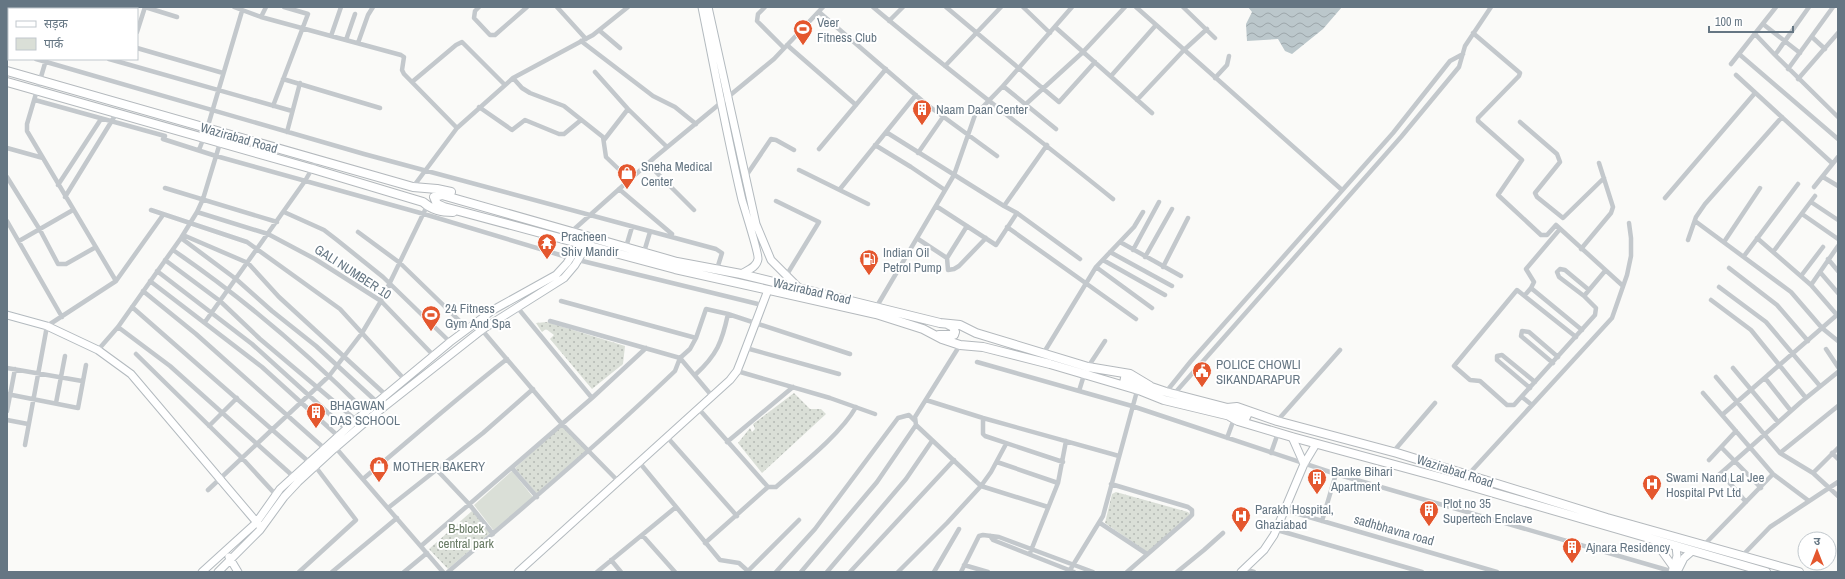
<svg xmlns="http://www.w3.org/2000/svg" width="1845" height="579" font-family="'Archivo Narrow','Noto Sans Devanagari',sans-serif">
<defs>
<pattern id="green-dots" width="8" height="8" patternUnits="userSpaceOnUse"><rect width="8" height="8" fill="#dadfd7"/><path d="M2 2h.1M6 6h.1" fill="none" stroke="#b4b9b4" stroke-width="1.8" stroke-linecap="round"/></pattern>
<pattern id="water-waves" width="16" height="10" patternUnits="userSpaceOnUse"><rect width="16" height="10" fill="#bbc7cb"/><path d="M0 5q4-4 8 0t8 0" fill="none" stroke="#9ca6aa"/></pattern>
</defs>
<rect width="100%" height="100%" fill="#fafaf8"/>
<path fill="url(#green-dots)" d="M547,322l78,24 -2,18 -31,25 -42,-50 4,-4 -8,-6 -4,3 -6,-9z
M794,393l16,16h11l5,5 -64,59 -24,-30 12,-15 2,4 3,-3 -2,-5z
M562,425l25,25 -50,44 -22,-26z
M1116,492l72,20 4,5 -42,37 -45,-31 7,-29z
M472,511l18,22 -42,36 -19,-20z"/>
<path fill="#dadfd7" d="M512,471l21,26 -39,34 -20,-26z"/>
<path fill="url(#water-waves)" d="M1248,7h94l-19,22 -31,25 -7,-3 -7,-12 -31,2 -1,-17 6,-12z"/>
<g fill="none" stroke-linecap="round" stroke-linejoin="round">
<defs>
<path id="secondary" d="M702,7c13,64 25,129 40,193 3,10 17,54 16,59 -1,8 -10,11 -17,15
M708,7l48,217 15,36 27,27
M7,315l40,11 51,24 33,24 128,151
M1292,437l12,27
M229,557l9,15
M202,572l54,-49 24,-34 76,-69 94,-78 43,-32 63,-35 11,-12 13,-20
M218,572l42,-42 24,-33 14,-15 37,-34 35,-30 113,-89 81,-51 11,-13 12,-20
M518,572l212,-192 7,-9 4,-10 27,-71
M1241,572l23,-22 10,-15 30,-71 12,-20
M1672,572l5,-16 -1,-10
M1677,572l7,-14 8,-7"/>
<path id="primary" d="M1654,540l20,28"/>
<path id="highway" d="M7,71l406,116 24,2 14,3
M7,82l306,87 110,33c9,8 18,10 30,10
M939,335h15l1,-3 -2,-5 -6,-3
M1125,378l41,14 77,20 4,3 -2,4h-2l-79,-19 -35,-14 -5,-3z
M1145,392l-95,-28 -67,-17 -23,-2 -18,-6 -19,-10 -47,-15 -201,-45 -231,-62 -7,-3 -3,-7 8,-2 235,67 64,12 199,49 20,2 16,8 112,34 42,7 20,12
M1227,408l10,-1 40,14 120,32 210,65 192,54
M1229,416l9,5 54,16 147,40 327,95"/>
</defs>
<use href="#secondary" stroke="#b3babf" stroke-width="9"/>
<use href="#primary" stroke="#b5babe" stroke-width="9"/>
<use href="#highway" stroke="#b4b9bd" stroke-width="10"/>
<path stroke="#c3c8cc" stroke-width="4.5" d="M145,7l32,10
M234,7l27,10 140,38 3,2 -2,13 2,4 53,54
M479,7l-4,4 -1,7 16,17h5l32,-28
M557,7l29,32
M765,7l-7,7 -1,7 27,27
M873,7c78,66 160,127 240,192
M946,7l113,95 36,-40
M1023,7l27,26
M1136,7l206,183
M1183,7l32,31
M1809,7l-34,48 63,62
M26,9v-2
M42,9l1,-2
M63,9l1,-2
M108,9v-2
M7,10l2,1
M819,12l107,92 71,52
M261,17l5,-10
M889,21l14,-14
M1763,24l37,29
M7,27l2,1
M1055,27l97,86
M600,31l20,17
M137,32l8,-25
M1473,33l47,40 -1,3 -41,42v3l44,39 -24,35 43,40h6l9,-10 67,61
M1755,34l20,21
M331,36l10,-29
M1812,37l13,12
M346,40l9,-26
M581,41l72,55 22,11 21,17
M358,43l10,-28 5,-8
M787,45l69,60
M137,48l86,25
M7,50l2,1
M1739,54l99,85
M36,59l328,95 352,95 6,4 -5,16
M109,59l183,52
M46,60l-19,64v7l89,150
M1731,64l45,-57
M945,66l56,-59
M1788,69l45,-62
M595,72l33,37 39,38
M1736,75l96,88
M1111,76l45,-51
M513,78l9,10 8,5 34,13 39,31 3,20 24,23
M1215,78l12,-13 2,-9
M283,79l97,29
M1798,79l40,-46
M412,82l44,-37 6,-3 42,42
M1003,86l53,43
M35,100l130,36 -2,3 53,17 208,58 146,44 192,47
M1137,100l47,-50 23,-21
M1026,104l57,-52 42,-45
M273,106l35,-92 -24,-7
M479,107l33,23 13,-10 34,14h5l17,-14
M1520,122l37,32 3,8 -25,31 2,4 26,21 41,-40
M287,132l13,-49
M886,132l118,74 13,7 63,46
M604,140l24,-31
M875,145l36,22 34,23
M7,148l36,10
M819,149l67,-80
M199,150l8,-21 35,-118
M918,153l25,-36
M648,164l46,46
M799,170l69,34
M746,176l25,-37 5,1 18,10
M7,177l33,53 18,34h8l30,-17
M1823,177l15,9
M58,185l43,-66
M413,187l44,-59 56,-50 80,-43 35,-28
M1814,187l24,-30
M165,188l112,34
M619,189l53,45
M840,189l76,-94
M65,197l51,-83
M1665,198l90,-105
M776,201l43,21 -33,54
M1811,202l27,18
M936,206l60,39 21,-32
M1004,206l43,-61
M151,210l96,32 93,67 65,71
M197,212l71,22 47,25 66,42 53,55
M284,212l40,18 13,10 46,37 67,65
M1802,214l36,25
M7,221l55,96
M1695,221l96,71 31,36 16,13
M967,226l-20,32 1,12 6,-1 5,-3 27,-28
M1007,227l129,92
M358,232l42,31 68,66
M571,232l83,-74 120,-99 49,-52
M183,235l65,28 31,34 108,99
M181,238l55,41 36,32 44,35 62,57
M1757,238l54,47 26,30
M918,239l29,19
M1688,240l8,-23 9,-13 77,-87
M19,241l54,-31
M1120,242l61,34
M1724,242l36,-54
M626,247l6,-20
M1581,249l30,-36 2,-6 -14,-44
M173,250c70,48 133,102 193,162
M1133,250l26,-48
M644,252l6,-20
M1110,252l62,34
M1773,252l42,-56
M1744,256l54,-72
M1145,257l27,-48
M1828,259l10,12
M165,260l55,41 40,38 96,81
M1103,260l62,35
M1096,267l56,41
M1163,267l25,-49
M1729,268l48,37 31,36
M157,271l95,73 94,85
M1820,272l18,21
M1801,276l22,-29
M150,281l112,86 76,69
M1811,285l27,-39
M1719,287l47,35 54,64
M1531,288l3,-6 -8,-13 34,-40
M143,291l53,43 129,115
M1525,295l6,-7 51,42
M1584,296l-25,-19 -2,-5 3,-3 5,1 24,20
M1711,300l40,30 55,68
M561,301l135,37
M877,306l77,-131 21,-60 28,-29 69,-79
M132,307l177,155
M517,307l75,91
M550,321l130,37 32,38
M205,322l100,-141 12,-21
M476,323l86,101 56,57
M118,327l52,39 124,111
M1576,337l-59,-47 -63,76 16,14 10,1 27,24h7l81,-90 1,-7 -12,-12 21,-25
M960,345l-45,72 1,8 65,61 67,21
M746,348l93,26
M1826,349l12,18
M98,350l20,-23 63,-89 16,-26 6,-13 17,-56
M136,354l106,104 34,37
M1043,354l53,-87 38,-40 9,-15
M977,362l155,44 204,68 338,98
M1553,363l-32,-27 1,-5 7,1 29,25
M1088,367l17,-26
M7,368l75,13
M1733,368l45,54
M737,371l93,27 45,16
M695,375c22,-20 27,-33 33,-61
M1716,377l64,76 33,20 25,23
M1765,378l26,33
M1530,388l-33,-28v-4l5,-1 33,27
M1079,391l5,-16
M1166,392l25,-31 202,-228 57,-72 13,-7
M1703,393l70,81 36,27
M7,394l71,14 8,-43
M1174,394l227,-257 58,-70 6,-21 26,-39
M1522,397l10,8
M926,400l57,18 136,38
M56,403l9,-47
M698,408l70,79h8c24,-21 65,-53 80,-80
M7,411l8,-42
M1722,415l116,-101
M983,418v16l2,2 78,26
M7,420l21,4
M1277,421l63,-71
M209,426l28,-28
M667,437l70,79
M1227,438l7,-19
M727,442l66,-55
M25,445l22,-119 69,-45 47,-66
M335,447l108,125
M1721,447l40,41
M1393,452l42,-49
M1271,453l7,-20
M1780,453l58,-47
M1832,453l6,6
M1709,460l27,-29
M639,462l81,98 19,3 10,9
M997,462l61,21
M512,468l25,29
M436,469l33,35 24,30
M1721,473l25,29
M1813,473l25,-25
M1467,476l145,-158 15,-43 4,-19v-18l-2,-15
M363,479c48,-40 94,-81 144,-120
M1712,481l89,-79 37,-30
M1111,484l77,23 4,3v5l-3,3 -62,54
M208,490l121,-114 33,-43 19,-32 46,-95
M388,508l95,-75 50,-44
M1285,510l212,62
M1322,521l14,-47
M1100,523l47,31
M1277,530l145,42
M643,536l32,36
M990,536l3,4 81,32
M705,543l63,-56
M1705,544l68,-70
M421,546l171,-148 54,-50
M1030,553l28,-70 8,-42
M1742,556l28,-29 68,-45
M611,560l10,12
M964,565l24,7
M1244,569l10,3
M1070,570l33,-54 34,-125
M299,572l57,-52 -41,-54
M332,572l65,-54
M404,572l23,-19
M448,572c77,-66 154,-131 227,-201l5,-13 10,-9 6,-11 10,-29 22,5 122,40
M597,572l79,-65
M747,572l52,-52
M776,572l39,-43 83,-111 11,-3 6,6
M801,572l76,-90 39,-57
M827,572l79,-93 26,-38
M850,572l104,-112
M898,572l49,-49 34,-37 10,-14 15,-28
M934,572l25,-43
M961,572l18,-36 4,-1 16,2 94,35
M1177,572l27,-22 19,-17"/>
<use href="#secondary" stroke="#fff" stroke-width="7"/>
<use href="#primary" stroke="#fff" stroke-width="7"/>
<use href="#highway" stroke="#fff" stroke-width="8"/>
</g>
<defs>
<symbol id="stadium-pin" viewBox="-11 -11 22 30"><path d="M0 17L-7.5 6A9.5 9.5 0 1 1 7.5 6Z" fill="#e4572e" stroke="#fff"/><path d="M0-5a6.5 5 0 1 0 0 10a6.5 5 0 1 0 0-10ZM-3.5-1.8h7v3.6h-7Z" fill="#fff"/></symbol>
<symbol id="building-pin" viewBox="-11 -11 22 30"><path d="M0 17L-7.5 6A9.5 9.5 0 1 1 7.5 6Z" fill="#e4572e" stroke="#fff"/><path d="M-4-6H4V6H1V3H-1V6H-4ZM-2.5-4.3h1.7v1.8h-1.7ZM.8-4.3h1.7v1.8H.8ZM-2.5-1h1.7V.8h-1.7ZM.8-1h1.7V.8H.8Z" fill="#fff"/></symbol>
<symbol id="shop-pin" viewBox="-11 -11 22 30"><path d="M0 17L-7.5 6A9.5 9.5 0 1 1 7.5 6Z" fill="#e4572e" stroke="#fff"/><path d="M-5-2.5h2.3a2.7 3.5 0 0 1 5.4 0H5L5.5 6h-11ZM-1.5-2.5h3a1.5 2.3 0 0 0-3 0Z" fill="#fff"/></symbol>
<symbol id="temple-pin" viewBox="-11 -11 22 30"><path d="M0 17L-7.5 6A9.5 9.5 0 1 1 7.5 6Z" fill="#e4572e" stroke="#fff"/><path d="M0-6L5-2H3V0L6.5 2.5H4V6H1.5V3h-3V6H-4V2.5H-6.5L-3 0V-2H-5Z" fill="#fff"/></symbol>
<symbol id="fuel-pin" viewBox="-11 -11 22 30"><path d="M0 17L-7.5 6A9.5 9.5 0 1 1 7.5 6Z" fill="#e4572e" stroke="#fff"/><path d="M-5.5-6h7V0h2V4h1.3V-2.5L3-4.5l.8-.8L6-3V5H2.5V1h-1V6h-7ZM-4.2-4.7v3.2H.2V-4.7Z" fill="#fff"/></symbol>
<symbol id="civic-pin" viewBox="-11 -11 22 30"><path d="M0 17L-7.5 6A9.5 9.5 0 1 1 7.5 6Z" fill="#e4572e" stroke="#fff"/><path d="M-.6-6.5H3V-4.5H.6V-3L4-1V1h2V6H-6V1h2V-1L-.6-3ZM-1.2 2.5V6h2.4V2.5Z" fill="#fff"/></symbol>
<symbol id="hospital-pin" viewBox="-11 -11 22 30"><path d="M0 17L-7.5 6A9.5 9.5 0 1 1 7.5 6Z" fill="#e4572e" stroke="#fff"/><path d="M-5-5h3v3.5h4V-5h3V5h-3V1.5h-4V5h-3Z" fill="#fff"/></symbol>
</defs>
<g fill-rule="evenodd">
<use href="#stadium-pin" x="792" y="18" width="22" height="30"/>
<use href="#building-pin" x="911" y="98" width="22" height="30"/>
<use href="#shop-pin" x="616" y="162" width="22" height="30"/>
<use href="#temple-pin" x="536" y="232" width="22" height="30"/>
<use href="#fuel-pin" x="858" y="248" width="22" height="30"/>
<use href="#stadium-pin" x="420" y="304" width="22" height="30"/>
<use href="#civic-pin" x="1191" y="360" width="22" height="30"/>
<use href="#building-pin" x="305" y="401" width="22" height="30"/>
<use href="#shop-pin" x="368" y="455" width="22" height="30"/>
<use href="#building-pin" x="1306" y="467" width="22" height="30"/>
<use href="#hospital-pin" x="1641" y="473" width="22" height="30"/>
<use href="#building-pin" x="1418" y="499" width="22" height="30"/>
<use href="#hospital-pin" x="1230" y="505" width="22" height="30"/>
<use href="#building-pin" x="1561" y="536" width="22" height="30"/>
</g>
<g text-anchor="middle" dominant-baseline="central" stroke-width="4" stroke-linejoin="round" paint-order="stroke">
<g font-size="13" fill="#657683" stroke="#fff" text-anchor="start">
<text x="817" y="22">Veer<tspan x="817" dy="15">Fitness Club</tspan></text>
<text x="936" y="109">Naam Daan Center</text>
<text x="641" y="166">Sneha Medical<tspan x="641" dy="15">Center</tspan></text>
<text x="561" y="236">Pracheen<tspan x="561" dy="15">Shiv Mandir</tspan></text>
<text x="883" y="252">Indian Oil<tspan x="883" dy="15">Petrol Pump</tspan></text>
<text x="445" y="308">24 Fitness<tspan x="445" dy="15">Gym And Spa</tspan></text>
<text x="1216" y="364">POLICE CHOWLI<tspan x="1216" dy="15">SIKANDARAPUR</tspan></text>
<text x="330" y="405">BHAGWAN<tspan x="330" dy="15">DAS SCHOOL</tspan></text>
<text x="393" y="466">MOTHER BAKERY</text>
<text x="1331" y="471">Banke Bihari<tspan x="1331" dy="15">Apartment</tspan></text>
<text x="1666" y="477">Swami Nand Lal Jee<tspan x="1666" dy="15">Hospital Pvt Ltd</tspan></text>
<text x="1443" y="503">Plot no 35<tspan x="1443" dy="15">Supertech Enclave</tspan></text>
<text x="1255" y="509">Parakh Hospital,<tspan x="1255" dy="15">Ghaziabad</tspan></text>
<text x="1586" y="547">Ajnara Residency</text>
</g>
<g font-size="13" fill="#657683" stroke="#fff">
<text transform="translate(239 138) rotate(16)">Wazirabad Road</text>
<text transform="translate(353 272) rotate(33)">GALI NUMBER 10</text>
<text transform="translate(812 291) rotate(13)">Wazirabad Road</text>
<text transform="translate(1455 471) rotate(18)">Wazirabad Road</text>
<text transform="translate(1394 530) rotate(16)">sadhbhavna road</text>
</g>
<g font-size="13" fill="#687a64" stroke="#fff">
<text x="466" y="528">B-block<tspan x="466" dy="15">central park</tspan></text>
</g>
</g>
<rect width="1845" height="579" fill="none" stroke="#657683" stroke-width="16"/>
<rect x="8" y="8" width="130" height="52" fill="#ffffff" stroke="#c1c8cd"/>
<rect x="16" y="21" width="20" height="6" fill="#ffffff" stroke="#c1c8cd"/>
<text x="44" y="28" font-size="12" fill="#657683">सड़क</text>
<rect x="16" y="38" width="20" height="12" fill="#dadfd7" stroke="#c1c8cd"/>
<text x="44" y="48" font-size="12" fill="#657683">पार्क</text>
<g transform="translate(1817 551)"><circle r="19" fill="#ffffff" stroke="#c1c8cd"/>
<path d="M0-3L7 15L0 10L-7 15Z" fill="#e4572e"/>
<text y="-6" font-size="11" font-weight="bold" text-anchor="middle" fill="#657683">उ</text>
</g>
<path d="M1709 26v6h84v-6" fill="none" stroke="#657683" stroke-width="2"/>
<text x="1715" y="26" font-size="12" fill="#657683" stroke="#ffffff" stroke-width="3" paint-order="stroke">100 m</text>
</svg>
